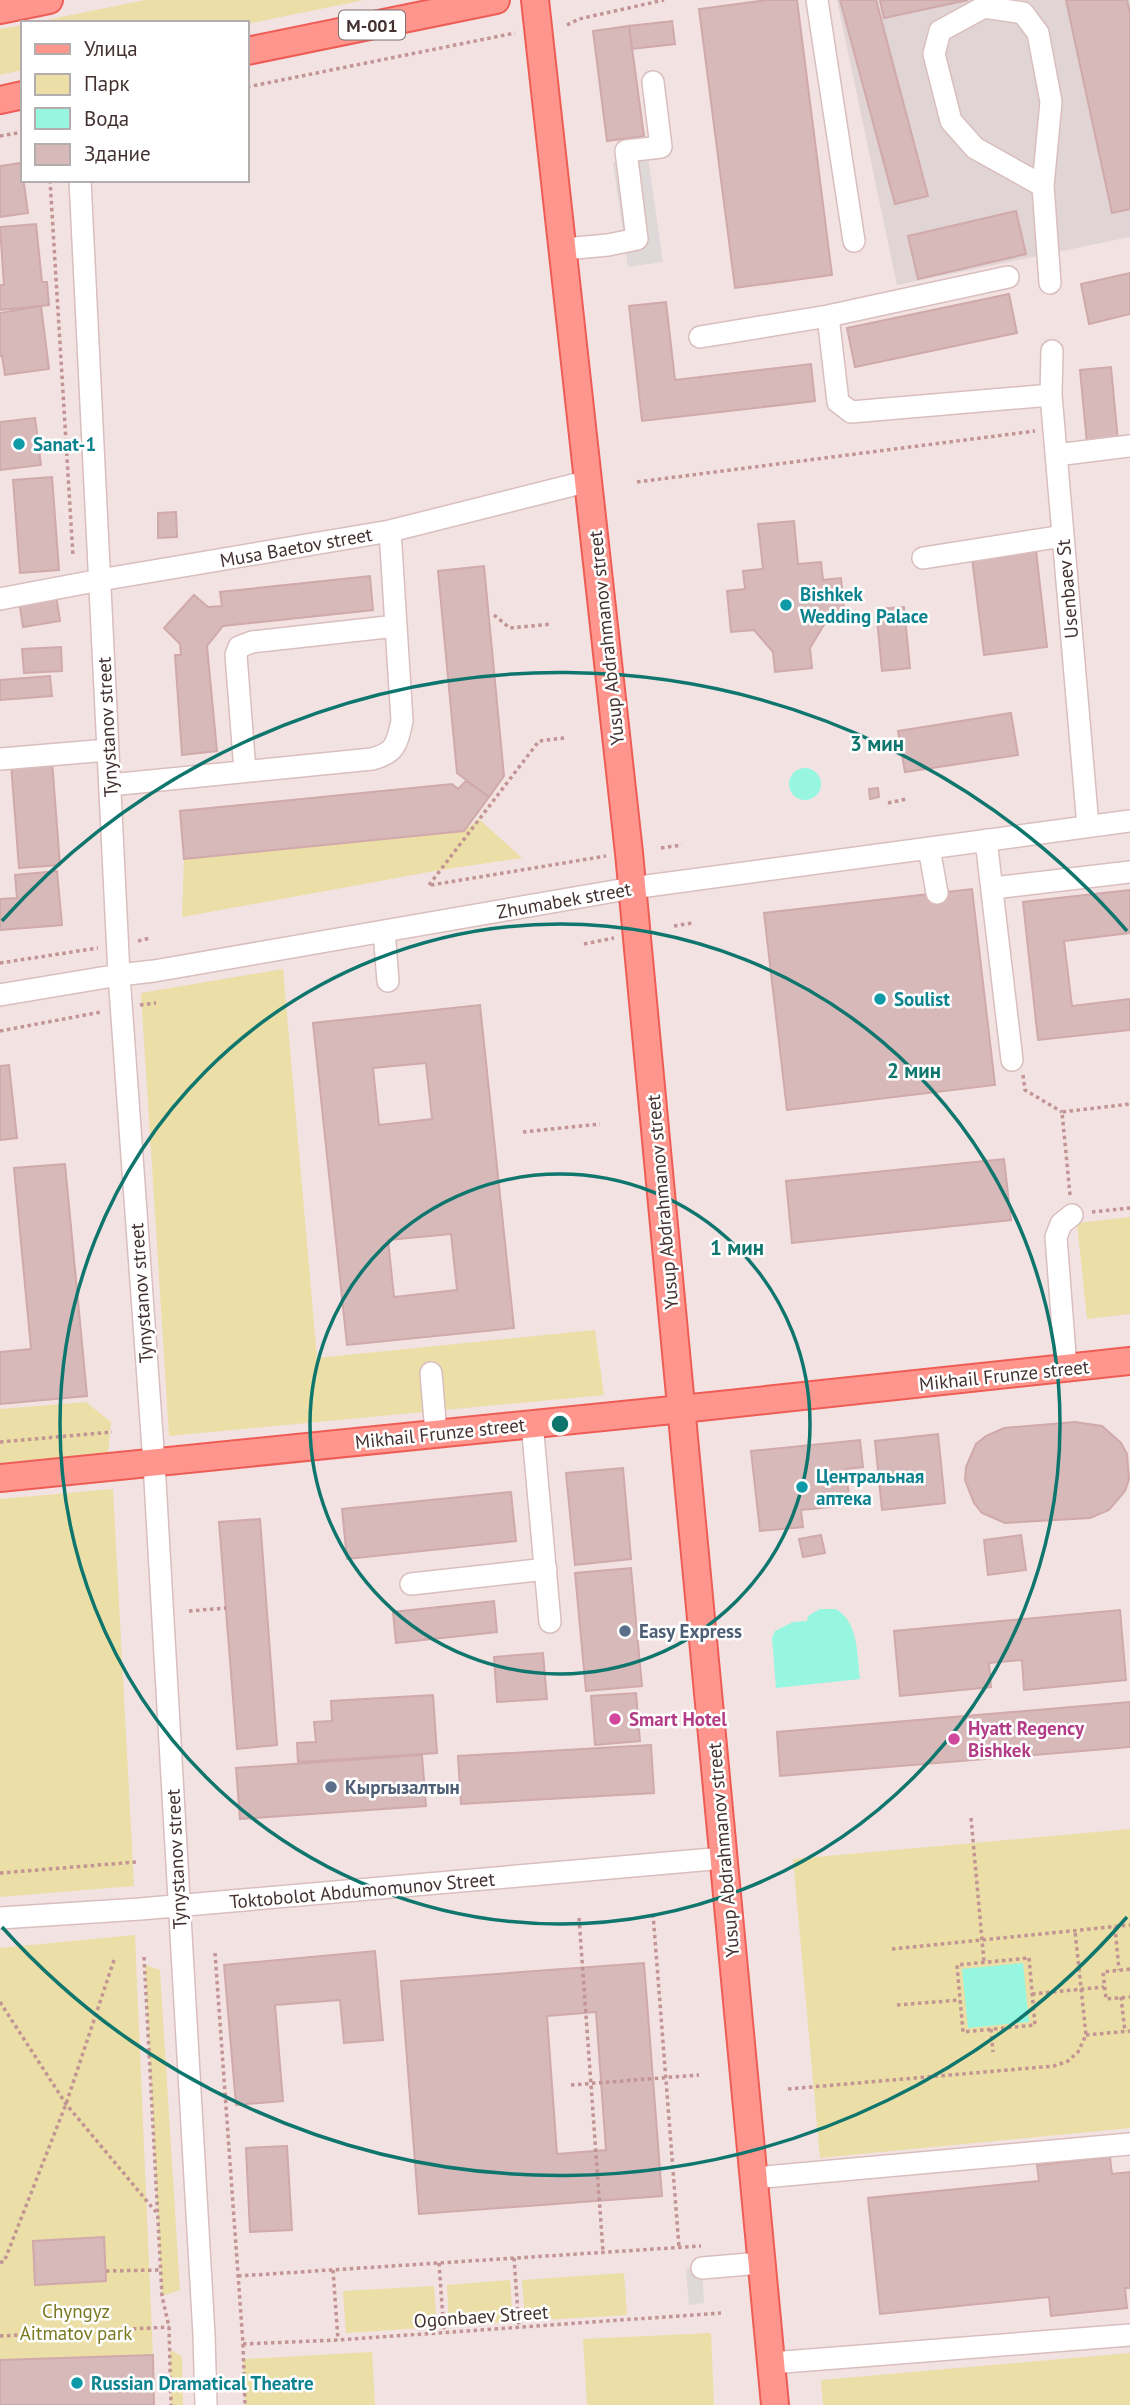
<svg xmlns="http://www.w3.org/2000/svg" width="1130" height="2405" font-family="'PT Sans',sans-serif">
<rect width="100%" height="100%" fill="#f3e2e2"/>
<path fill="#e1d4d5" d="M837,0h293v237l-233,48z"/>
<path fill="#ebdea6" d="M145,0h219l-117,24 -215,-1z
M23,25v45l-23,5v-46z
M479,819l43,39 -82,12 -258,47 2,-58 280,-28z
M283,969l34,389 278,-28 9,65 -435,41 -28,-443z
M1130,1217v97l-43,5 -10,-96z
M86,1402l25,20 -3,31 -108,10v-54z
M113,1489l21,397 -134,11v-398z
M1130,1829v299l-310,30 -27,-299z
M135,1935l20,470h-155v-457z
M145,1965l15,5 20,320 -18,6z
M624,2273l3,42 -102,6 -3,-41z
M510,2280l3,42 -64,4 -2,-41z
M434,2286l3,41 -91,6 -3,-42z
M711,2333l3,72h-127l-4,-66z
M170,2350l12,6 1,49h-12z
M372,2352l3,53h-130l-2,-46z
M1130,2353v52h-307l-2,-25z"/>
<path fill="#dfd8d8" d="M648,158l15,104 -35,5 -15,-104z
M702,2268l2,35 -15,2 -3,-36z"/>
<path fill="#97f6e0" d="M789 784a16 16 0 1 1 32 0a16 16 0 1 1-32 0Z
M820,1609h16c23,14 21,46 24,70l-84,9 -4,-50 3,-7 18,-9 14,-1 1,-5z
M1023,1963l6,59 -61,6 -6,-59z"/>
<path fill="#d8b9ba" stroke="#d0a9aa" stroke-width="2" fill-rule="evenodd" d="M767,0h30l35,275 -97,13 -36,-279z
M840,0h36l52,196 -33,8z
M880,0h88l-84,18z
M1066,0h61l3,13v196l-18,4z
M672,21l3,23 -43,5 -3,-23z
M629,26l15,110 -37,5 -14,-110z
M21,163l7,50 -28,4v-51z
M1016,211l10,43 -108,25 -10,-43z
M36,224l6,58h5l2,23 -49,5v-25h4l-4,-58z
M1130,273v41l-41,10 -8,-40z
M1009,294l8,39 -162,34 -8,-39z
M666,302l9,78 136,-16 4,37 -173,20 -13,-115z
M41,306l8,63 -44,6 -3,-19h-2v-43z
M1111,367l7,74 -31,3 -7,-74z
M35,418l6,47 -41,5v-48z
M52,477l7,93 -39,3 -7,-93z
M176,512l1,25 -19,1v-25z
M794,521l4,43 23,-2 2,18 18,-2 4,42 -20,3 -15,25 2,20 -37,4 -2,-20 -19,-22 -23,2 -4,-41 18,-2 -2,-18 20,-2 -5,-45z
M1036,550l11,97 -63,8 -12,-97z
M484,566l20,210 -15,21 -32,-24 -19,-202z
M370,576l3,34 -150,16 -16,20 10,105 -35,4 -7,-100h6l-1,-11 -16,-16 30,-33 14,12 14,-1 -2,-14z
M56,595l4,26 -37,6 -4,-26z
M904,607l6,61 -28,3 -6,-62z
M61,647l1,24 -38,2 -2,-24z
M50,676l2,20 -52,4v-20z
M1011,713l7,42 -113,17 -7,-41z
M52,761l8,104 -41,3 -8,-104z
M466,781l23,16 -25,34 -280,28 -4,-48 272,-27 6,5z
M878,788l1,9 -9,2 -1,-10z
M57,871l5,54 -62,5v-31l17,-1 -2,-23z
M972,889l23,196 -208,25 -23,-197z
M1130,890v43l-66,8 8,65 58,-7v31l-92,10 -15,-138z
M480,1005l34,323 -167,17 -34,-322zM426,1063l6,56 -53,6 -6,-57zM451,1234l6,56 -63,7 -6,-57z
M9,1065l8,73 -17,2v-74z
M1004,1159l7,61 -219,23 -6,-62z
M65,1164l22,232 -87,8v-52l31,-3 -17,-181z
M1075,1422l27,4 19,17 6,11 2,25 -4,12 -16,19 -19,8 -85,5 -23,-10 -8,-10 -9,-23 1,-13 10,-23 10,-8 18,-8z
M938,1434l7,69 -63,7 -7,-69z
M860,1440l3,27 -17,2 4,36 -49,5 2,17 -43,4 -9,-80z
M623,1468l8,91 -56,6 -9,-92z
M511,1492l5,49 -169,18 -5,-50z
M260,1519l17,226 -40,4 -18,-227z
M821,1535l4,18 -22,4 -4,-18z
M1021,1535l5,35 -38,5 -4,-35z
M631,1568l11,118 -56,5 -11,-118z
M494,1601l3,31 -101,11 -3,-31z
M1120,1610l6,70 -102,10 -2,-30 -33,3 2,24 -91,9 -6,-65z
M543,1653l4,46 -50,3 -3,-45z
M636,1693l4,48 -45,4 -4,-49z
M433,1695l4,58 -139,9 -1,-19 19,-1 -2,-20 18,-1 -1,-20z
M1130,1702v45l-350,29 -3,-44z
M651,1745l3,48 -193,11 -3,-48z
M422,1755l4,51 -186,13 -4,-51z
M375,1951l8,89 -39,3 -4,-43 -65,5 8,96 -47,4 -12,-140z
M644,1963l18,233 -243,18 -18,-233zM596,2012l10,138 -49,4 -10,-138z
M287,2146l5,84 -42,2 -4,-84z
M1110,2157l2,17 18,-2v116h-5l2,20 -76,8 -2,-19 -169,17 -12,-116 171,-17 -2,-16z
M104,2237l2,44 -71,4 -2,-44z
M153,2355l1,50h-154v-45z"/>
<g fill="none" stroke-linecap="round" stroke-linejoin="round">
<defs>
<path id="minor" d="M817,0l37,241
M80,180l39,795 35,488 50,872 2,70
M1043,186l-68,-38 -24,-27 -17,-67 6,-23 44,-24 39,6 15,20 13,69 -8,84 7,97
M564,249l44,-4 29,-6 -11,-88 35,-4 -8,-65
M828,316l10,86 13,10 200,-17
M700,337l128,-21 180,-39
M1052,351l-1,44 37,431
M1056,455l74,-9
M923,558l140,-22
M0,599l100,-19 290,-49 199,-50
M0,759l108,-9
M245,771l-9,-116 3,-8 13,-5 144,-16
M110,785l262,-26c24,-6 25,-16 30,-38l-12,-190
M986,840l26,220
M929,848l8,45
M993,888l137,-16
M384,931l4,50
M0,995l119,-20 35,-4 478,-83 498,-67
M1066,1368l-10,-131 5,-13 11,-9
M431,1373l5,60
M532,1423l18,199
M411,1584l135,-15
M0,1918l140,-9 584,-51
M753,2178l377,-34
M702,2268l59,-5
M771,2363l359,-28"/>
<path id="major" d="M535,0l94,853 146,1552
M0,10l49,-10
M247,51l249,-51
M0,100l23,-5
M0,1478l682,-69 448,-48"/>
</defs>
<use href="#minor" stroke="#dabebe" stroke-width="24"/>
<use href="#major" stroke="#ee5d55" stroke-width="30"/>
<path stroke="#c29494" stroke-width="3.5" stroke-dasharray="3.5 3.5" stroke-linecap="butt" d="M567,25l12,-6 85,-19
M247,87l268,-54
M0,136l23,-4
M50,180l23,376
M637,482l398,-51
M494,615l16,13 42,-4
M888,803l18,-4
M661,848l21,-3
M429,885l110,-144 25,-3
M431,885l175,-29
M674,926l18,-3
M138,941l12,-3
M584,944l30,-6
M0,963l98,-15
M140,1005l16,-2
M0,1031l101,-19
M1023,1075l2,15 37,22
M523,1132l77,-8
M1070,1195l-8,-83 68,-8
M1092,1212l38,-4
M0,1442l112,-10
M189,1611l37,-3
M971,1818l13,144
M0,1873l136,-11
M653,1914l26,333
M579,1918l24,334
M1115,1927l4,43
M892,1949l238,-24
M215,1953l28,391 2,61
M144,1957l18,339 7,31 2,78
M1029,1958l6,67 -72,7 -6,-67z
M1130,1969l-27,3 3,27 24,-2
M1032,1994l72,-7
M1121,1997l4,35
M0,2002l66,102 90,108
M897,2005l63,-5
M991,2029l2,23
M1086,2035l44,-4
M571,2085l128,-10
M788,2089l266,-23 14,-5 10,-9 8,-17 -11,-104
M514,2258l5,70
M0,2262h4l62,-158 48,-144
M439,2263l5,70
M333,2270l5,70
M106,2271l55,-1
M238,2276l463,-30
M0,2336l169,-9
M243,2344l95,-4 383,-27"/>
<use href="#minor" stroke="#fff" stroke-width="21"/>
<use href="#major" stroke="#ff968e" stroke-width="26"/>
</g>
<g fill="none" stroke="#0f766e" stroke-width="3.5">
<circle cx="560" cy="1424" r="250"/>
<circle cx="560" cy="1424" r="500"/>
<path d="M1127 1917A751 751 0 0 1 2 1927M2 921A751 751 0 0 1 1127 931"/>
</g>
<g fill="#0f9aa8" stroke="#fff" stroke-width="2.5">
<circle cx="19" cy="444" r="7"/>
<circle cx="786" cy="605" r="7"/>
<circle cx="880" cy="999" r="7"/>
<circle cx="802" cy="1487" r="7"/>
<circle cx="77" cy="2383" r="7"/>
</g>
<g fill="#5c6f8a" stroke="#fff" stroke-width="2.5">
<circle cx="625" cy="1631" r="7"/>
<circle cx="331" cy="1787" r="7"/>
</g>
<g fill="#d1479c" stroke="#fff" stroke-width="2.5">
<circle cx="615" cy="1719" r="7"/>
<circle cx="954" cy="1739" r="7"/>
</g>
<g text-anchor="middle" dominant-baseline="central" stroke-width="5" stroke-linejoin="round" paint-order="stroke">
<rect fill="#fff" stroke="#7c7070" stroke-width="2" x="339" y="10.5" width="66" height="29" rx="5"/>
<g font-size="18" font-weight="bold" fill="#443232">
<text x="372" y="25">М-001</text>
</g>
<g font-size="19" font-weight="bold" fill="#0d838f" stroke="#fff" text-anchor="start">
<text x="33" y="444">Sanat-1</text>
<text x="800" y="594">Bishkek<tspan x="800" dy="22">Wedding Palace</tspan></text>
<text x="894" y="999">Soulist</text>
<text x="816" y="1476">Центральная<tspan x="816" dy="22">аптека</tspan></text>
<text x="91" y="2383">Russian Dramatical Theatre</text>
</g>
<g font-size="19" fill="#443232" stroke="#fff">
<text transform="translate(296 547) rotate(-10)">Musa Baetov street</text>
<text transform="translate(1067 589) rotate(-95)">Usenbaev St</text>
<text transform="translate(606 638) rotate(-96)">Yusup Abdrahmanov street</text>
<text transform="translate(107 727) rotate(-93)">Tynystanov street</text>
<text transform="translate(564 900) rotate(-10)">Zhumabek street</text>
<text transform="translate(662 1202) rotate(-95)">Yusup Abdrahmanov street</text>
<text transform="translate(141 1293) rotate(-94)">Tynystanov street</text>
<text transform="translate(1004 1375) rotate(-6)">Mikhail Frunze street</text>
<text transform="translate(440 1433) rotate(-6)">Mikhail Frunze street</text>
<text transform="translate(723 1850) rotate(-95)">Yusup Abdrahmanov street</text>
<text transform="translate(176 1859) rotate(-93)">Tynystanov street</text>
<text transform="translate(362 1890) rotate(-5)">Toktobolot Abdumomunov Street</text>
<text transform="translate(481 2316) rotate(-4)">Ogonbaev Street</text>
</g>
<g font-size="19" font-weight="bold" fill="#4e5e75" stroke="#fff" text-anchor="start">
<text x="639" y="1631">Easy Express</text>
<text x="345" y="1787">Кыргызалтын</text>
</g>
<g font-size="19" font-weight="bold" fill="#b23c85" stroke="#fff" text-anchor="start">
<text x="629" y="1719">Smart Hotel</text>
<text x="968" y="1728">Hyatt Regency<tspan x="968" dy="22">Bishkek</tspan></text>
</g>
<g font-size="19" fill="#7a7821" stroke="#fff">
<text x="76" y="2311">Chyngyz<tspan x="76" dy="22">Aitmatov park</tspan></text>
</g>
</g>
<circle cx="560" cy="1424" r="10" fill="#0f766e" stroke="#fff" stroke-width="3.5"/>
<g font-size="21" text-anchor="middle" font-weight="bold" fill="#0f766e" stroke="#fff" stroke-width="5" stroke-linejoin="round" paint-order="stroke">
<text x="877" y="751">3 мин</text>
<text x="914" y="1078">2 мин</text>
<text x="737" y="1255">1 мин</text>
</g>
<rect x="21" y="21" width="228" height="161" fill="#ffffff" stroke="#b4adad" stroke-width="2"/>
<rect x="35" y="44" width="35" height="10" fill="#ff968e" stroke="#b4adad" stroke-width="2"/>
<text x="84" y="56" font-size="21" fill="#443232">Улица</text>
<rect x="35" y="74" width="35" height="21" fill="#ebdea6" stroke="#b4adad" stroke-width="2"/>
<text x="84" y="91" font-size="21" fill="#443232">Парк</text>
<rect x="35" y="108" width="35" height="21" fill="#97f6e0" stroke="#b4adad" stroke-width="2"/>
<text x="84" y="126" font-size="21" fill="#443232">Вода</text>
<rect x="35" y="144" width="35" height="21" fill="#d8b9ba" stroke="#b4adad" stroke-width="2"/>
<text x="84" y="161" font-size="21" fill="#443232">Здание</text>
</svg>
